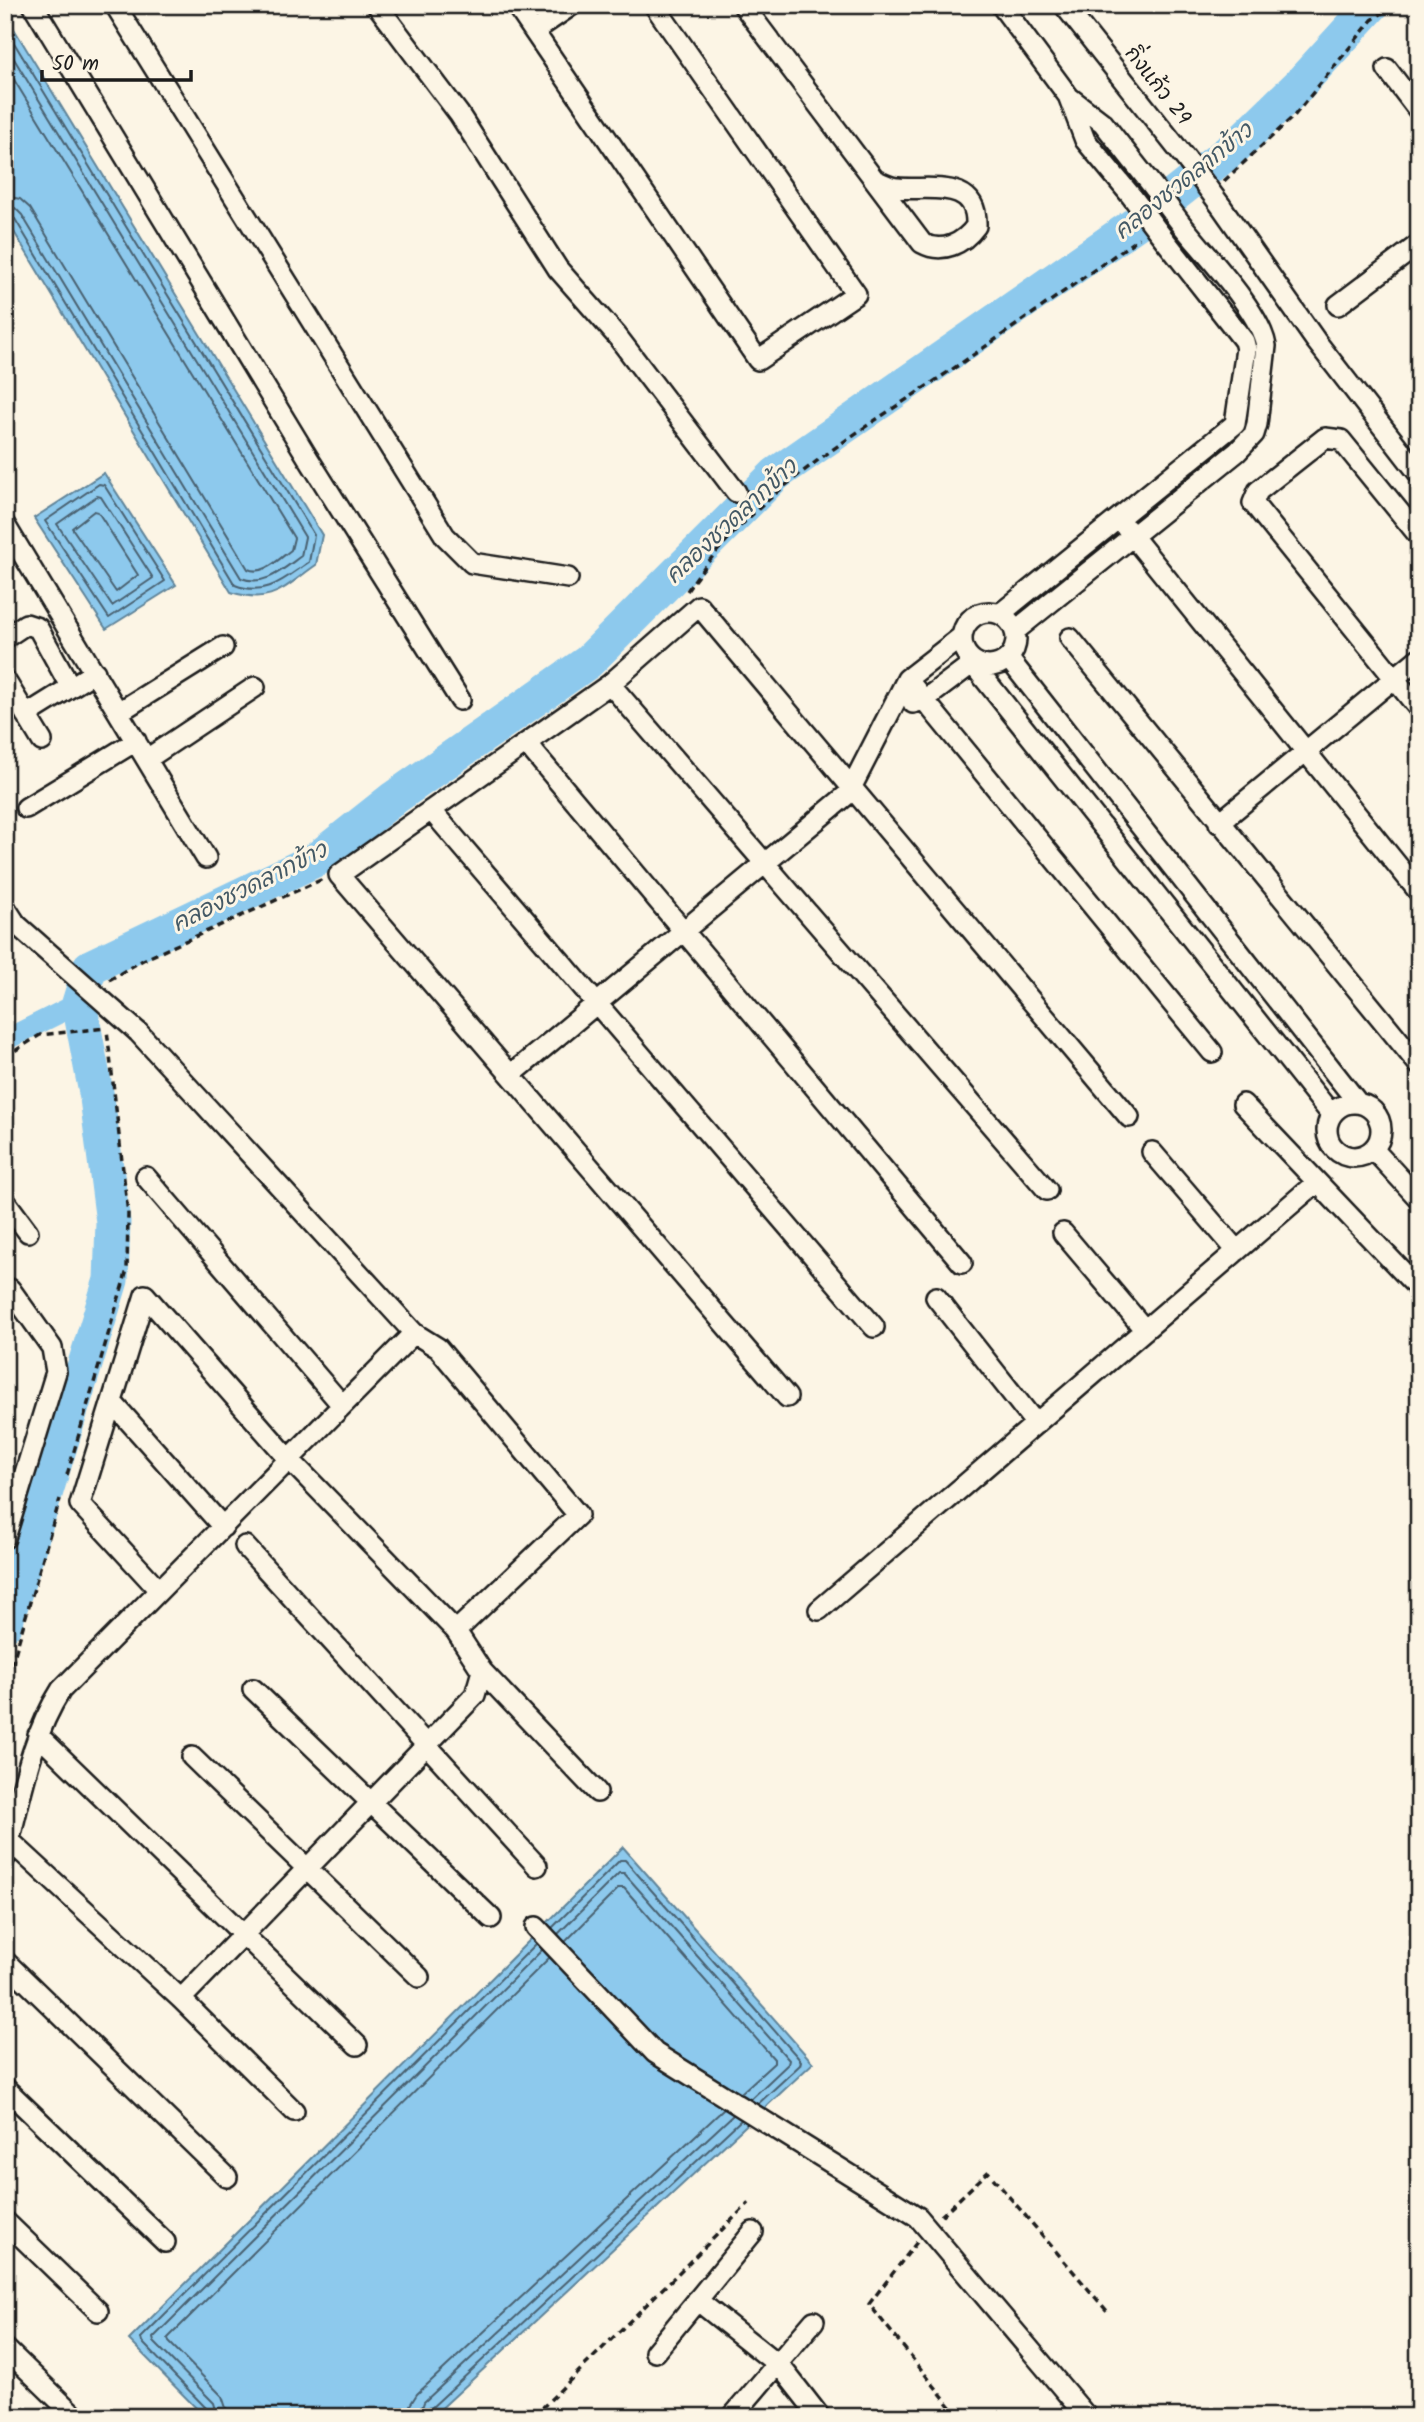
<svg xmlns="http://www.w3.org/2000/svg" width="1424" height="2422" font-family="Kalam,'Playpen Sans Thai',sans-serif">
<rect width="100%" height="100%" fill="#fcf5e5"/>
<filter id="ink" filterUnits="userSpaceOnUse"><feTurbulence type="fractalNoise" baseFrequency=".0143" numOctaves="2"/><feDisplacementMap in="SourceGraphic" scale="14" xChannelSelector="R" yChannelSelector="G"/><feConvolveMatrix kernelMatrix="1 2 1 2 8 2 1 2 1" color-interpolation-filters="sRGB"/></filter>
<g filter="url(#ink)">
<path fill="#8dc9ed" stroke="#608499" stroke-width="2" d="M5,14l317,521 -6,30c-33,23 -44,40 -85,27l-226,-375z
M104,473l72,112 -70,44 -72,-111z
M623,1847l190,216 -381,354h-227l-76,-77z"/>
<g fill="none" stroke-linecap="round" stroke-linejoin="round">
<path stroke="#496170" stroke-width="2" d="M5,28l309,507 -5,27c-25,17 -43,35 -74,23l-220,-366 -10,-4
M5,44l300,493 -4,19c-19,14 -36,31 -60,22l-219,-363 -7,-7 -10,-2
M5,65l289,473 -3,12c-12,9 -28,26 -43,19l-218,-361 -10,-9 -15,-3
M99,484l5,1 61,96 -56,37 -64,-97z
M97,496l4,1 52,81 -41,28 -55,-82z
M94,511l4,1 40,63 -22,17 -44,-64z
M552,1928l68,-68h5l176,201 -1,4 -42,39
M558,1934l61,-61h5l165,187 -1,4 -37,35
M565,1942l54,-54h5l150,171v4l-33,30
M209,2417l-2,-8 -65,-67 -1,-4 395,-394
M218,2417l-4,-14 -60,-61 -1,-4 389,-388
M229,2417l-7,-21 -53,-54 -1,-4 381,-380
M408,2417l2,-12 7,-11 307,-285
M419,2417l5,-15 309,-287
M428,2417l2,-8 311,-289"/>
<path stroke="#8dc9ed" stroke-width="21" d="M5,1040l74,-37"/>
<path stroke="#8dc9ed" stroke-width="35" d="M5,1624l106,-344 2,-58 -16,-124 -18,-95 11,-36 227,-108 77,-61 194,-136 188,-188 378,-263 83,-66 62,-60 73,-80"/>
<defs>
<path id="minor" d="M33,5l275,453 152,242
M115,5l330,531 27,27 96,15
M377,5l82,109 99,155 59,67 119,156
M516,5l242,355 98,-66 -202,-289
M743,5l179,238c20,11 41,1 54,-17 2,-49 -48,-35 -78,-38 -7,0 -14,-4 -21,-7
M1001,5l68,92 34,26 52,66
M1064,5l125,158
M534,31l38,-26
M1387,69l32,42
M1069,98l16,42 48,58
M1221,206l95,135 103,133
M1338,305l81,-61
M5,525l201,333
M1126,528l293,364
M1419,536l-78,-96 -16,-2 -67,53 -5,12 166,206
M962 639a27 27 0 1 1 54 0a27 27 0 1 1-54 0Z
M1000,614l235,-190 11,-75 -2,-8 -87,-111
M1015,631l222,-179 17,-18 3,-10 9,-78c-5,-34 -61,-92 -84,-121
M5,638l21,-14 12,4 32,58
M1070,638l349,427
M968,658l363,456
M1009,659l349,444
M907,679l305,373
M5,680l37,61
M610,684l437,506
M913,703l11,-3 49,-37
M119,712l104,-65
M26,715l69,-43
M526,743l436,520
M147,759l108,-72
M26,808l110,-67
M431,810l443,517
M1219,823l200,-165
M5,907l11,17
M512,1074l336,-280 59,-115 54,-42
M1327 1130a27 27 0 1 1 54 0a27 27 0 1 1-54 0Z
M1243,1104l176,185
M1373,1149l46,50
M1152,1152l85,99
M146,1177l196,228
M5,1201l23,31
M1063,1233l82,97
M936,1297l100,127
M787,1397l-448,-522 271,-191 89,-78 430,511
M112,1402l111,125
M5,1538l51,-166 -4,-24 -42,-59
M245,1546l292,320
M159,1590l-79,-86 65,-209 144,164 167,172
M819,1610l498,-428
M482,1671l115,121
M253,1689l238,229
M38,1735l319,310
M192,1757l227,220
M10,1841l171,158 113,112
M5,1858c15,-56 24,-118 56,-168l353,-357 -276,-301
M536,1927l119,126 263,164 169,200
M5,1961l222,216
M181,1999l294,-304 7,-24 -26,-40 122,-116 -140,-167 -24,-15
M5,2088l160,154
M5,2221l93,90
M697,2300l84,67 39,50
M5,2348l71,69
M655,2352l98,-120
M732,2417l82,-96"/>
</defs>
<use href="#minor" stroke="#1c1c1c" stroke-width="24"/>
<path stroke="#1c1c1c" stroke-width="3.5" stroke-dasharray="7 5" stroke-linecap="butt" d="M1224,181l70,-65 78,-96 22,-15
M687,591c66,-100 176,-161 273,-227 60,-41 120,-84 179,-126
M109,980l34,-20 180,-81
M5,1057l35,-22 65,-7
M67,1475l60,-205 1,-56 -21,-184
M5,1688l55,-189
M941,2216l47,-44 119,139
M917,2242l-48,62 90,113
M533,2417l216,-214"/>
<use href="#minor" stroke="#fcf5e5" stroke-width="19"/>
<defs>
<path id="minor-bridge" d="M1189,163l32,43
M1155,189l27,36
M1133,198l24,32
M16,924l122,108"/>
</defs>
<use href="#minor-bridge" stroke="#1c1c1c" stroke-width="24" stroke-linecap="butt"/>
<use href="#minor-bridge" stroke="#fcf5e5" stroke-width="19"/>
</g>
</g>
<g text-anchor="middle" dominant-baseline="central" stroke-width="6" stroke-linejoin="round" paint-order="stroke">
<g font-size="21" fill="#1c1c1c" stroke="#fcf5e5">
<text transform="translate(1157 86) rotate(52)">กิ่งแก้ว 29</text>
</g>
<g font-size="23" font-style="italic" fill="#445965" stroke="#fcf5e5">
<text transform="translate(1184 182) rotate(-39)">คลองชวดลากข้าว</text>
<text transform="translate(732 522) rotate(-43)">คลองชวดลากข้าว</text>
<text transform="translate(250 888) rotate(-27)">คลองชวดลากข้าว</text>
</g>
</g>
<rect width="1424" height="2422" fill="none" stroke="#fcf5e5" stroke-width="28"/>
<rect x="14" y="14" width="1396" height="2394" fill="none" stroke="#1c1c1c" stroke-width="2.5" filter="url(#ink)"/>
<path d="M42 70v10h149v-10" fill="none" stroke="#1c1c1c" stroke-width="3.5"/>
<text x="52" y="70" font-size="21" fill="#1c1c1c" stroke="#fcf5e5" stroke-width="5" paint-order="stroke">50 m</text>
</svg>
